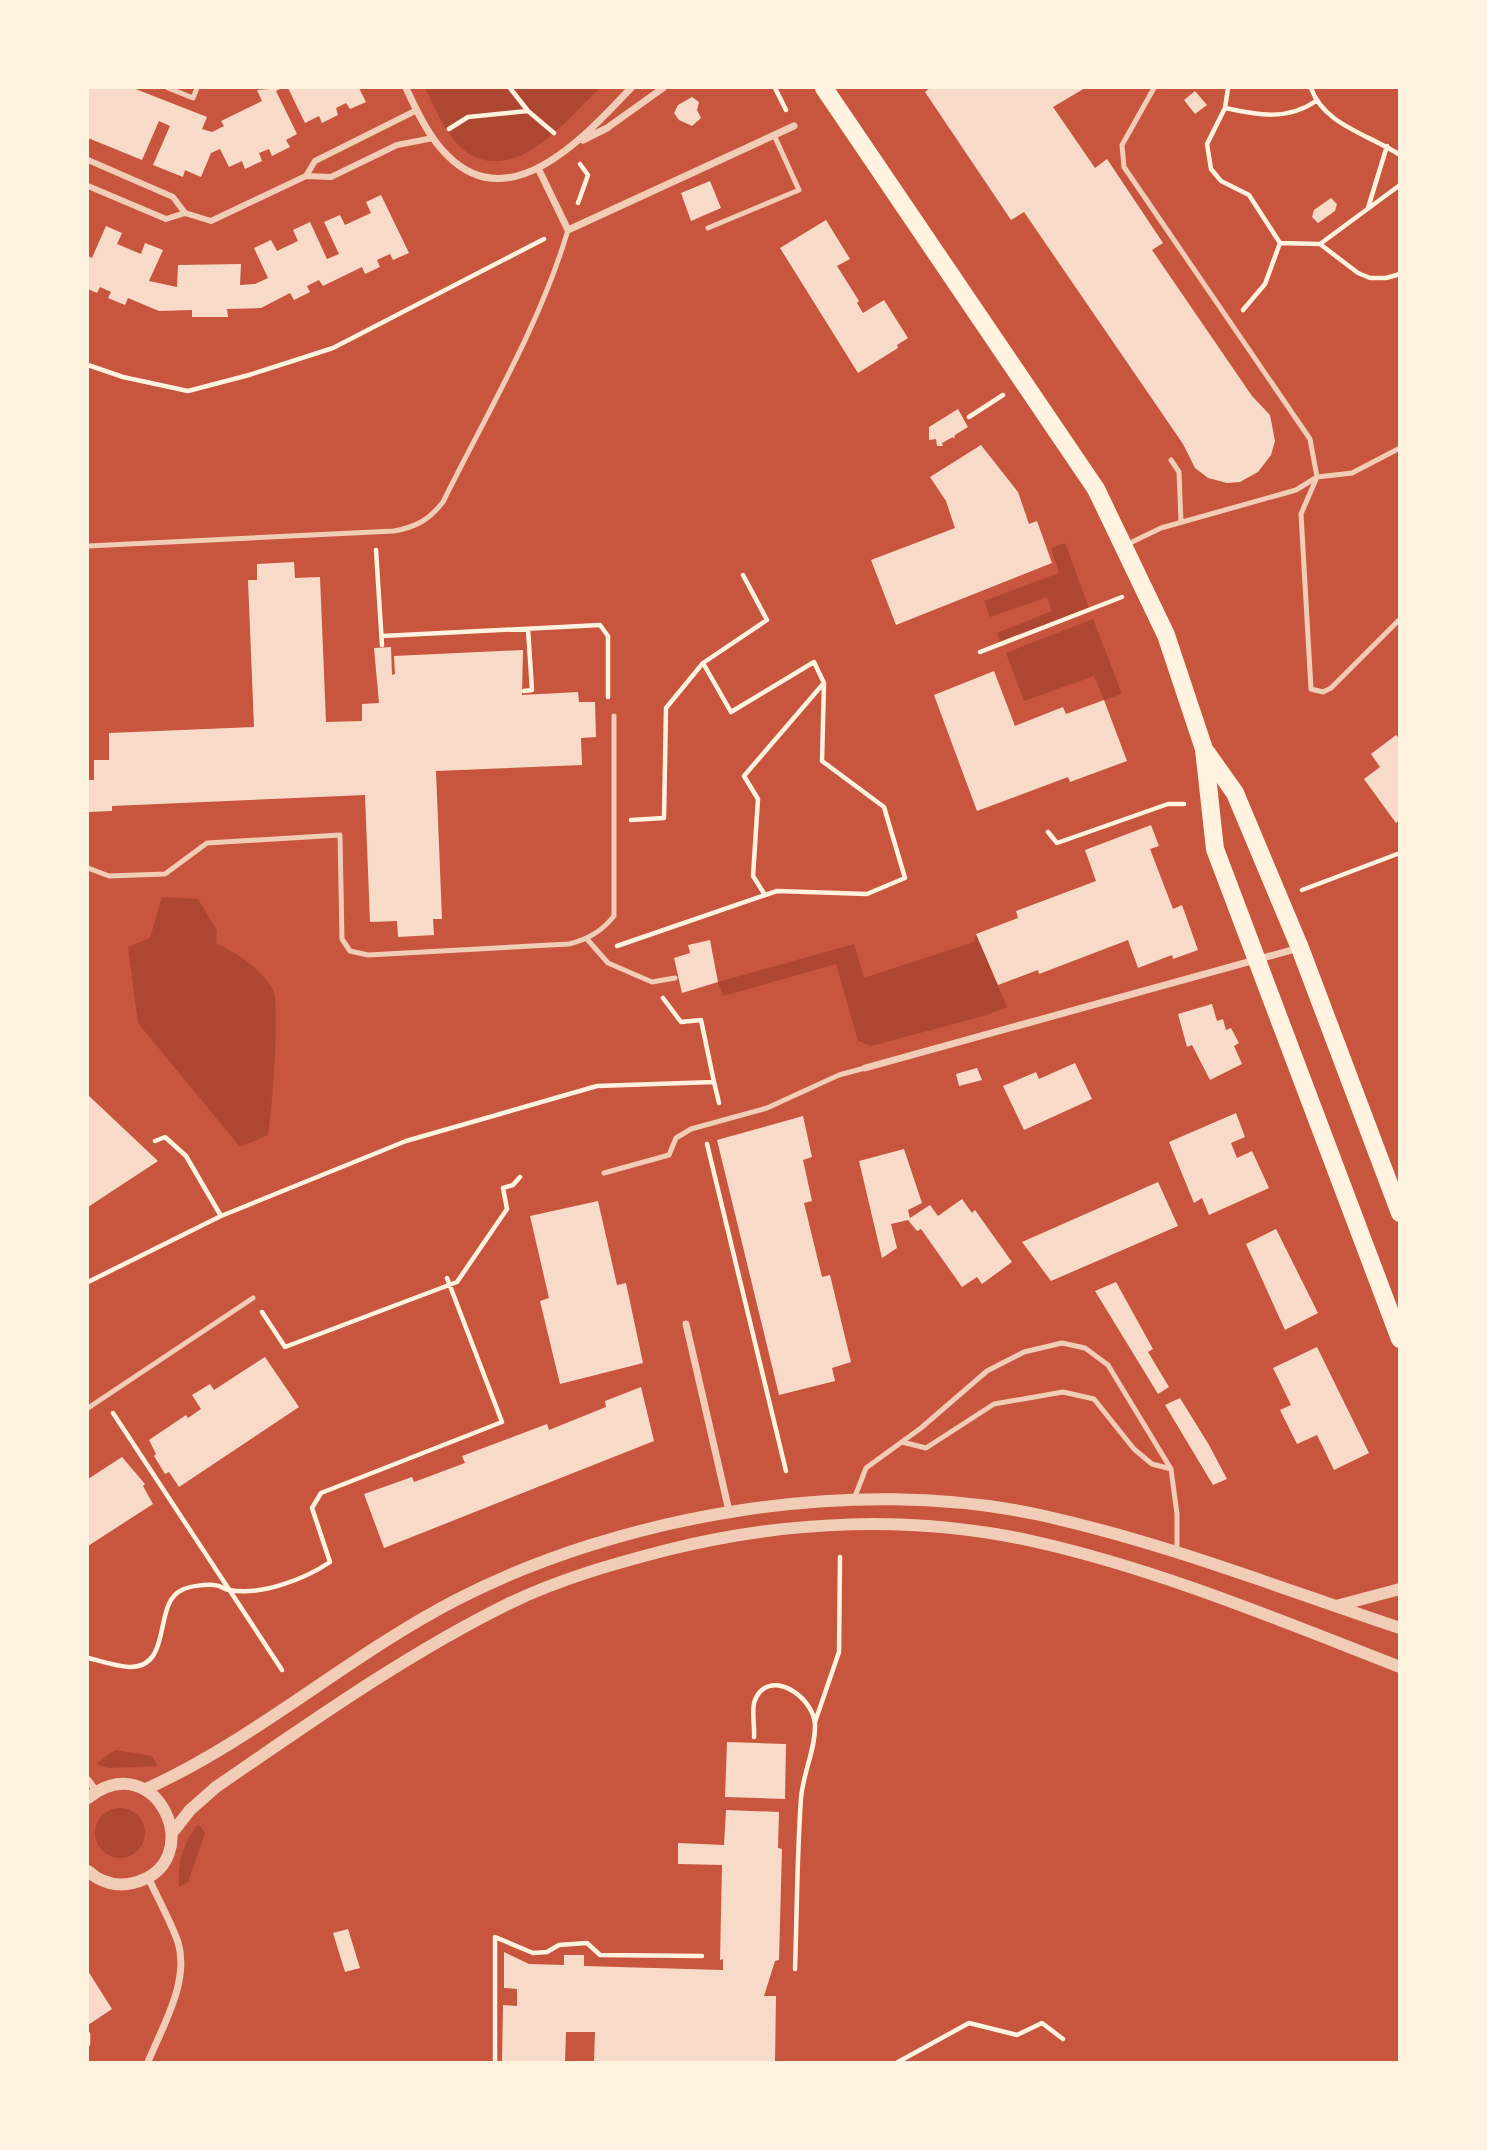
<svg xmlns="http://www.w3.org/2000/svg" width="1487" height="2150" font-family="'Times New Roman',serif">
<rect width="100%" height="100%" fill="#c8553d"/>
<path fill="#ae4732" d="M425,88h175c-31,28 -76,90 -125,69 -25,-11 -39,-47 -50,-69z
M1065,543l24,65 -89,34 -3,-9 55,-22 -5,-14 -57,20 -6,-16 75,-28 -8,-25z
M1093,619l29,75 -18,6 -10,-24 -70,25 -18,-48z
M162,897l36,2 19,31 -1,13c23,12 43,23 57,47 7,12 -1,125 -5,145l-28,12 -102,-124 -10,-76 22,-9z
M976,934l31,73 -20,8 -116,31 -13,-5 -22,-77 -113,32 -5,-14 136,-38 10,34 110,-36z
M115,1750l37,6 6,10 -49,2 -13,-4z
M95 1833a25 25 0 1 1 50 0a25 25 0 1 1-50 0Z
M198,1824l7,9 -17,49 -9,5c-2,-24 4,-44 19,-63z"/>
<path fill="#f7dbc8" d="M88,88h45l74,29 -5,12 10,3 12,-6 -3,-5 41,-20 -5,-11 25,-2 -6,3 21,43 -11,6 4,7 -18,9 -3,-7 -10,4 3,8 -17,8 -3,-8 -13,6 -9,-18 -9,4 -10,24 -16,-7 -2,7 -30,-12 17,-39 -11,-5 -17,39 -54,-22z
M288,88h71l7,14 -16,7 -4,-6 -10,5 2,7 -16,8 -3,-7 -14,7z
M930,88h155l-32,19 42,61 12,-9 56,84 -11,7 100,146 18,19 5,26 -4,14 -13,17 -18,10 -13,1 -19,-5 -13,-10 -12,-24 -159,-232 -13,8 -86,-128z
M1195,91l12,14 -12,9 -11,-14z
M692,97l7,5 -2,8 4,8 -9,8 -13,-6 -5,-7 4,-8z
M710,181l11,27 -30,13 -10,-28z
M381,195l28,58 -16,7 -3,-6 -13,6 3,7 -15,7 -3,-7 -39,19 -4,-6 -12,6 3,6 -16,8 -4,-7 -29,15 -34,1 1,8h-36v-7l-33,1 -31,-13 -3,7 -17,-7 3,-6 -11,-5 -3,6 -9,-4v-33l4,2 14,-32 16,7 -5,11 24,10 4,-11 18,7 -14,31 28,6 1,-22 63,-1 -1,21 15,-1 13,-6 -14,-30 17,-8 6,11 21,-10 -5,-11 17,-8 17,37 12,-5 -15,-32 16,-7 5,10 26,-12 -5,-11z
M1331,198l6,6 -2,7 -17,12 -6,-6 2,-7z
M826,220l24,39 -13,7 22,35 -2,2 6,10 21,-13 24,38 -11,7 1,3 -40,25 -78,-125z
M958,409l10,18 -13,8 -1,4 -1,-2 -11,6 1,3h-6l-1,-7 -7,1v-13z
M981,445l37,47 11,32 8,-3 15,42 -156,62 -25,-65 84,-32 -9,-27 -16,-24z
M294,562l1,16 25,-1 6,145 36,-1v-17l17,-1 -5,-55 17,-1 1,28 3,-1 -1,-18 129,-6 -1,45 56,-3 1,10h16l1,35 -15,1 1,27 -146,6 6,148h-9l1,16 -36,2 -1,-16 -27,1 -5,-127 -253,11v5l-24,1v-32h6v-20h15v-27l145,-6 -6,-147h9v-16z
M994,671l21,55 48,-19 3,7 38,-14 23,61 -57,21 -2,-5 -91,34 -43,-116z
M1396,735l4,4v81l-4,3 -32,-44 16,-12 -9,-13z
M1151,825l8,21 -9,3 23,60 9,-4 16,45 -25,9 -1,-4 -34,13 -10,-28 -89,34 -1,-4 -40,15 -22,-51 42,-16 -2,-7 80,-30 -11,-31z
M710,940l8,42 -36,11 -8,-35 16,-5 -2,-8z
M1212,1004l5,17 6,-2 3,11 5,-2 8,15 -5,3 8,18 -32,16 -18,-35 -5,2 -9,-33z
M1075,1063l17,36 -68,31 -21,-44 33,-14 3,7z
M977,1068l5,12 -23,6 -3,-12z
M88,1095l70,66 -70,46z
M1236,1113l9,24 -14,6 6,15 15,-7 17,37 -60,27 -7,-17 -8,5 -25,-61z
M803,1116l9,41 -9,3 9,41 -8,2 18,74 8,-2 21,87 -19,6 3,13 -56,14 -62,-255z
M904,1149l18,54 -14,7 2,8 20,-13 8,11 24,-17 10,14 3,-3 37,52 -30,22 -5,-7 -15,10 -41,-58 -4,2 -9,-11 -17,4 6,24 -15,10 -23,-97z
M1158,1182l20,44 -127,55 -29,-39z
M598,1201l19,84 9,-2 17,80 -83,21 -20,-83 9,-3 -19,-82z
M1276,1229l42,84 -33,17 -39,-86z
M1116,1282l37,67 -5,3 21,35 -11,7 -63,-103z
M1317,1347l52,106 -35,17 -17,-35 -20,9 -17,-34 11,-5 -18,-37z
M265,1357l34,50 -120,80 -10,-15 -4,2 -11,-18 2,-2 -7,-14 37,-25 2,3 13,-9 -9,-14 18,-11 4,6z
M641,1387l13,54 -270,107 -20,-54 48,-17 2,5 51,-19 -3,-7 85,-32 2,6 57,-23 -1,-6z
M1180,1398l29,47 18,34 -14,6 -48,-80z
M122,1457l23,27 -2,2 10,18 -65,42v-67z
M727,1742l59,2 -1,55 -60,-2z
M726,1810l53,2 -1,36 4,1 -3,111 -4,1 -11,35h12l-1,66h-181l1,-30h-29l-1,30h-63l1,-57 14,1v-17l-13,-1v-36l25,12 35,1v-10h20v11l139,4v-11l-3,1 2,-95 -44,-1v-21l46,2z
M348,1929l12,39 -15,4 -12,-39z
M88,1971l24,38 -24,16z"/>
<g fill="none" stroke-linecap="round" stroke-linejoin="round">
<path stroke="#fff3e0" stroke-width="4.5" d="M510,88l18,23 26,22
M775,88l11,22
M1228,88l-3,20 -18,36 4,25 10,12 28,14 31,48
M1311,88c13,37 57,46 89,67
M1225,108c33,7 62,13 91,-7
M449,129l19,-12 59,-6
M578,203l10,-28 -8,-11
M1368,208l19,-62
M1320,244l80,-59
M1243,310l22,-26 15,-41 40,1 38,29 12,5h16l14,-4
M88,365l35,12 65,14 61,-16 84,-27 211,-109
M969,417l34,-22
M376,550l6,95
M382,636l218,-11 8,11v61
M980,652l142,-55
M703,663l64,-43 -24,-45
M524,691l8,-1 -4,-61
M1048,832l9,11 111,-39h16
M1302,890l98,-37
M765,895l-12,-19 5,-77 -14,-23 79,-92
M617,946l160,-55 90,3 38,-16 -21,-71 -62,-46 2,-78 -10,-21 -83,50 -28,-49 -37,45 -2,110 -33,2
M663,998l18,24 20,-2 13,62
M155,1141l10,-4 21,19 35,60
M707,1144l79,327
M88,1282l133,-66 185,-75 191,-55 117,-4 5,21
M262,1312l23,35 172,-65 50,-73 -4,-21 10,-3 7,-8
M113,1413l169,257
M88,1658c13,3 28,8 41,9 45,1 23,-64 53,-77 7,-4 25,-6 32,-5 5,0 10,4 15,5 32,6 76,-11 101,-28l-18,-54 9,-15 181,-71 -55,-144
M815,1722l24,-70 1,-95
M754,1737c1,-10 -3,-28 1,-37 14,-33 58,-4 60,24 1,24 -12,49 -14,74 -4,57 -4,114 -6,171
M88,2034v10
M495,2062v-125l38,16 14,-1 12,-7 28,-2 13,12 102,1
M898,2062l71,-39 48,12 25,-12 21,16"/>
<path stroke="#f1ccb7" stroke-width="5" d="M168,88l25,10 4,-10
M1154,88l-32,57 2,22 186,272 7,38 -16,37 10,175 12,3 8,-4 69,-69
M708,228l91,-38 -25,-55
M1171,460l8,12 2,50
M1128,544l33,-16 135,-38 21,-13 35,-4 48,-25
M88,546l306,-15c22,-4 35,-11 49,-29 44,-89 97,-177 125,-272
M88,868l21,8 56,-2 42,-31 133,-8 2,104 8,12 18,4 201,-11c19,-5 32,-12 45,-28v-200
M587,939l21,24 44,19 23,-4
M604,1173l65,-18 7,-17 15,-9 76,-21 72,-33 26,-7
M88,1408l165,-110
M902,1442l24,6 68,-44 69,-12 31,7 40,50 18,15 19,5
M854,1499l12,-31 55,-40 66,-57 37,-19 38,-9 23,5 23,17 63,104 6,45v37"/>
<path stroke="#f1ccb7" stroke-width="6" d="M88,160l85,37 12,16 26,8 95,-45 9,-15 102,-51
M306,176l25,1 66,-32 36,-7
M88,186l78,33 19,-6"/>
<path stroke="#f1ccb7" stroke-width="7" d="M406,88c11,23 23,50 42,68 64,64 141,-24 183,-68
M583,140l24,-12 56,-40
M538,168l30,62 226,-104
M865,1068l434,-120
M686,1324l43,187
M88,1780l8,11
M148,1877c10,22 22,43 30,65 12,40 -16,85 -30,120"/>
<path stroke="#f1ccb7" stroke-width="12" d="M1336,1606l64,-17
M146,1789c110,-50 202,-133 310,-189 167,-86 399,-125 584,-85 123,27 240,73 360,113
M88,1798c69,-55 123,66 45,85 -17,4 -33,-1 -45,-12
M172,1833l18,-23 26,-23c95,-65 189,-132 292,-183 51,-25 108,-41 163,-55 118,-29 242,-34 361,-8 126,28 247,79 368,126"/>
<path stroke="#fff3e0" stroke-width="18" d="M824,88l272,401 70,146 38,114 11,100 185,490
M1206,752l29,41 65,155 100,265"/>
</g>
<rect width="1487" height="2150" fill="none" stroke="#fff3e0" stroke-width="178"/>
</svg>
